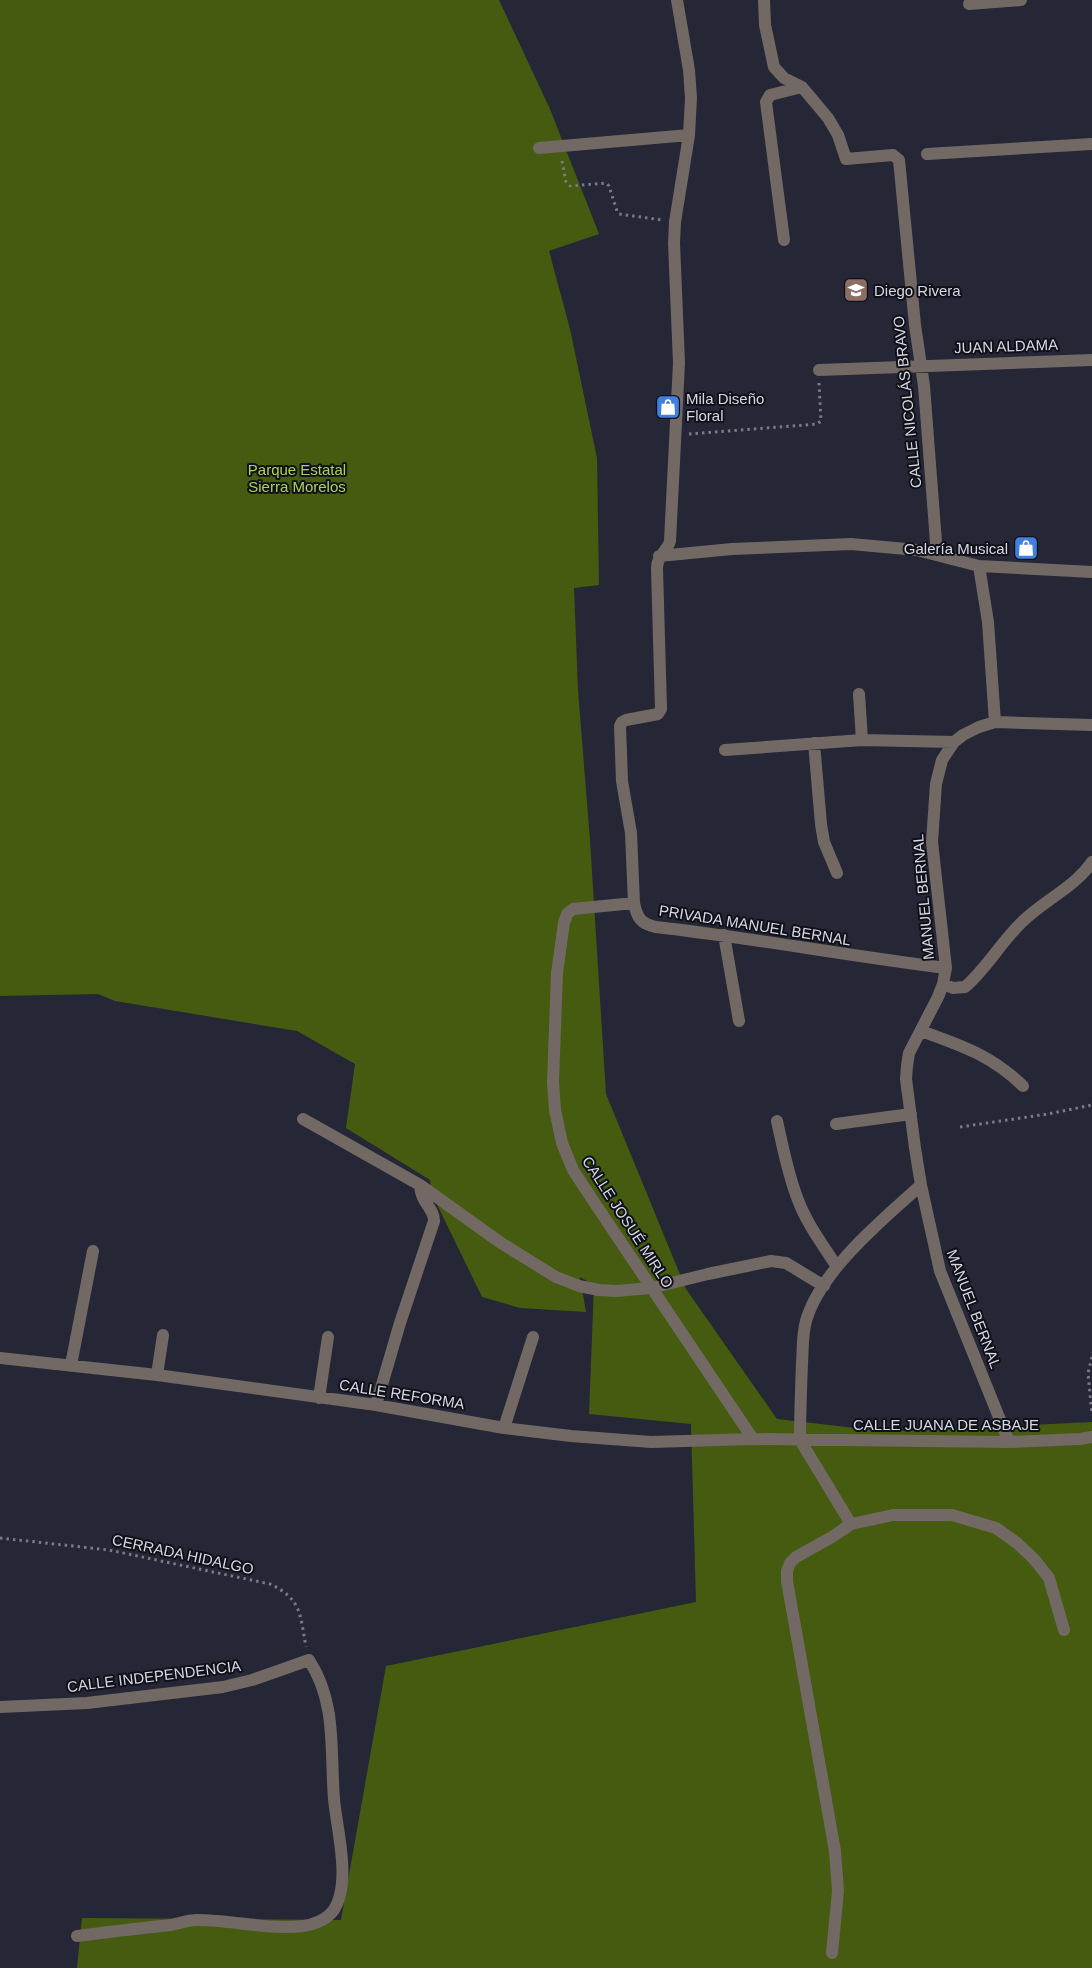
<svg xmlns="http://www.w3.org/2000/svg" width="1092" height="1968" font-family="Helvetica,sans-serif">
<rect width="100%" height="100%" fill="#252737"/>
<path fill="#455b0f" d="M0,0h499l51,109 49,125 -50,17 21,78 27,129 2,127 -25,3 4,102 12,150 16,254 80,195 91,130 87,10 46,2 182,-9v546h-1015l5,-50 259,2 45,-254 310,-64 -5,-178 -102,-10 5,-129 -14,-8 6,35 -66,-4 -38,-11 -50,-103 -2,-14 -84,-52 9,-64 -58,-33 -182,-30 -17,-7 -98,2z"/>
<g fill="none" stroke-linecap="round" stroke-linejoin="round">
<path stroke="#787a87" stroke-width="3" stroke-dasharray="2.5 4" stroke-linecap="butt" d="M562,161l4,21 4,4 36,-3 3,3 8,25 2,3 43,6
M689,434l128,-10 4,-3 -2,-38
M960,1127l88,-13 44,-9
M1092,1357l-4,16 4,42
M0,1538l109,12 161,34c32,15 30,31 36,63"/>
<path stroke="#726964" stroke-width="12" d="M764,0l1,25 9,42 10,11 18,9 26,31 10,17 8,24 47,-4 6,5 16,165 9,61 13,169
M969,4l52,-4
M539,148l150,-13
M927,154l165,-10
M784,240l-18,-138 4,-7 32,-8
M819,370l273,-10
M659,556l73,-7 119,-5 66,6 62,16 113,6
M979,566l9,56 7,100
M859,694l3,46
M814,743l7,81 3,18 13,31
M725,750l137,-10 92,2
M634,903l-3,-70 -9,-52 -2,-55 2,-4 4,-2 32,-6 3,-5 -4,-141c0,-13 10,-16 13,-27l9,-178 -5,-120 1,-21 14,-87 2,-37 -2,-28 -12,-70
M724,935l15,86
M943,984l10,4 12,-1c22,-19 36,-45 57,-65 22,-22 52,-34 70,-60
M921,1031c41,15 70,24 102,55
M303,1119l117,66 81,58 55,34 23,9 20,4 17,1 35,-3 57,-14 63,-13 15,2 38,23
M777,1121c6,27 11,54 21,79 9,24 25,45 39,67
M836,1124l75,-10
M0,1358l157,17 219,30 128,23 67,8 80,6 102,-3 256,3 71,-3 12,-2
M71,1365l22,-114
M157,1375l6,-40
M319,1398l9,-61
M376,1405l24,-82 34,-102c0,-14 -13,-17 -14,-36
M504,1428l29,-91
M753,1439l-159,-237 -21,-32 -11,-27 -7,-33 -2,-28 4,-109 7,-50 3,-9 6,-5 61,-6c3,15 7,21 22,24 97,11 193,29 290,41
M800,1440c0,-25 1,-51 2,-77 1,-13 0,-28 4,-42 14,-50 77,-102 115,-136
M800,1440l51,84
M1009,1442l-69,-171 -19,-86 -6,-37 -9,-69 1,-13 2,-13 29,-56 5,-13 3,-16 -14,-126 4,-58 6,-24 12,-18 9,-7 16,-8 16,-5 97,3
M0,1707l87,-4 136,-16 29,-7 57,-20c28,43 21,90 25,139 3,32 18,85 -1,112 -7,9 -20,14 -30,15 -35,4 -71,-6 -106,-6 -9,0 -17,3 -26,5 -31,3 -63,7 -94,11
M832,1953l6,-62 -3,-40 -48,-270v-10l3,-8 6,-6 36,-20 19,-13 42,-9h59l44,13 21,15 17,16 15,19 15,52"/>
</g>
<defs>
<symbol id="school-square" viewBox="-11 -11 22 22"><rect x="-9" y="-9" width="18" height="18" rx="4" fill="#8d6e63" stroke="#101118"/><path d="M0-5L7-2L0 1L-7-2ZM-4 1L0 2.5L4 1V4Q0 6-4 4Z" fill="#fff"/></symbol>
<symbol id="shop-square" viewBox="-11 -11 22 22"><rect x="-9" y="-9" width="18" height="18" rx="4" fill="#3f7fe0" stroke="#101118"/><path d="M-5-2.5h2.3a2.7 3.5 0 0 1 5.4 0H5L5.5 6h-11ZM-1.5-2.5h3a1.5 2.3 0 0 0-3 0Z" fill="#fff"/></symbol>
</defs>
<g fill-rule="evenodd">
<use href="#school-square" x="842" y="276" width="28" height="28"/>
<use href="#shop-square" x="654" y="393" width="28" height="28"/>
<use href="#shop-square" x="1012" y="534" width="28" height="28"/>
</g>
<g text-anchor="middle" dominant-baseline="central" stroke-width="4" stroke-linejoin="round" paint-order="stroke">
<g font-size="15" fill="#d6d8e3" stroke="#101118" text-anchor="start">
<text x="874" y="290">Diego Rivera</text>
<text x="686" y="398">Mila Diseño<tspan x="686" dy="17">Floral</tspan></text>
<text x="1008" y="548" text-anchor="end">Galería Musical</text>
</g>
<g font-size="15" fill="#d6d8e3" stroke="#101118">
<text transform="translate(1006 346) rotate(-2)">JUAN ALDAMA</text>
<text transform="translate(907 402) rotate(-96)">CALLE NICOLÁS BRAVO</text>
<text transform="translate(923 897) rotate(-95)">MANUEL BERNAL</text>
<text transform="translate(755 925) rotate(9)">PRIVADA MANUEL BERNAL</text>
<text transform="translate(628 1222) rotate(57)">CALLE JOSUÉ MIRLO</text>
<text transform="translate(974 1309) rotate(69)">MANUEL BERNAL</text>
<text transform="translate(402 1394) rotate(9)">CALLE REFORMA</text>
<text x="946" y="1424">CALLE JUANA DE ASBAJE</text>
<text transform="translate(183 1554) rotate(12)">CERRADA HIDALGO</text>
<text transform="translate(154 1676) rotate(-7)">CALLE INDEPENDENCIA</text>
</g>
<g font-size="15" fill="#acd35c" stroke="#101118">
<text x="297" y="469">Parque Estatal<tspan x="297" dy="17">Sierra Morelos</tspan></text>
</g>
</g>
</svg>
